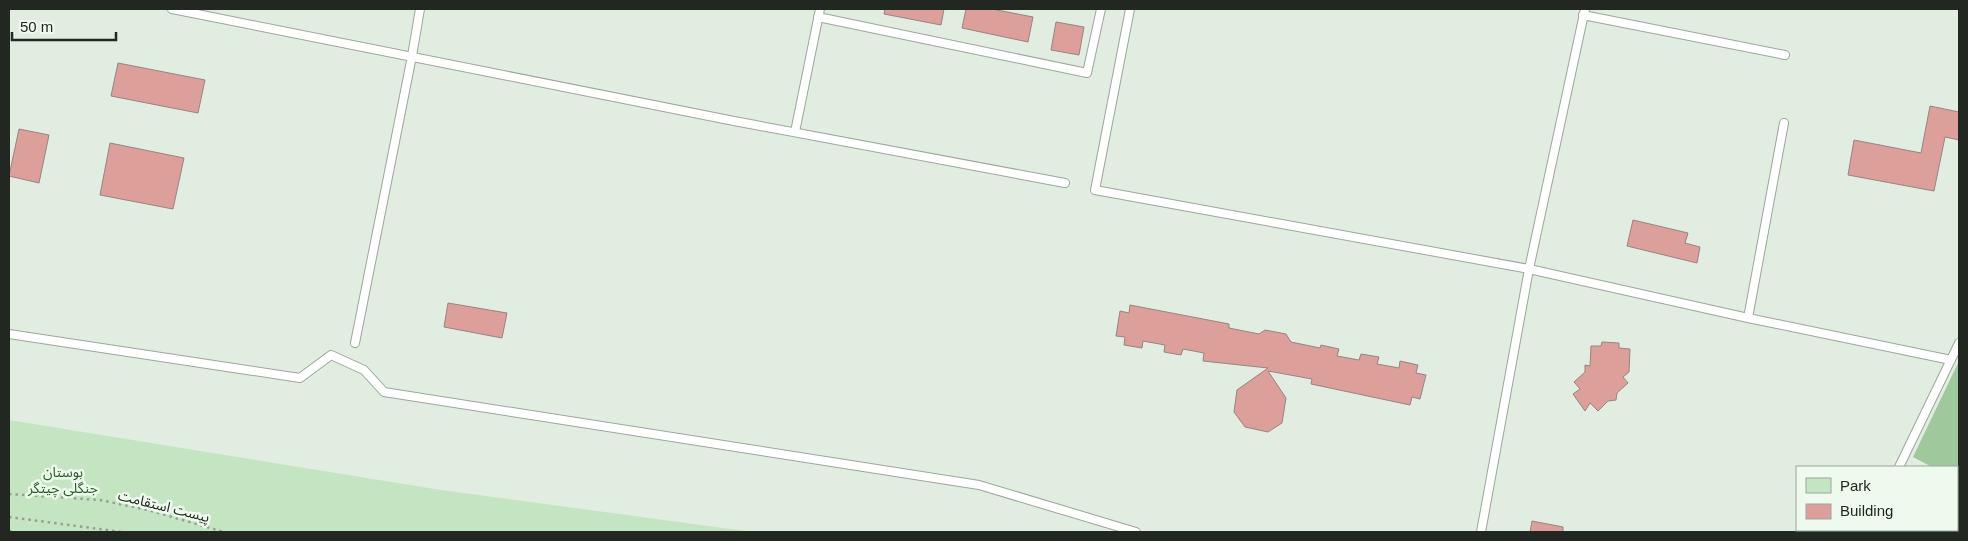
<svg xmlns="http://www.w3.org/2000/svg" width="1968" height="541" font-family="Arial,'Noto Sans Arabic',sans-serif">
<rect width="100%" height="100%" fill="#e1ede0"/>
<path fill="#c4e5c2" d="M9,420l432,70 312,42h-744z"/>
<path fill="#9fc89d" d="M1959,361v121l-2,-1v-14h-25l-19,-10z"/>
<path fill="#dc9f9a" stroke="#968482" d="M885,9h59l-3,16 -57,-11z
M966,9h26l41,8 -5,25 -66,-14z
M1056,22l28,5 -5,28 -28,-5z
M118,63l87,17 -7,33 -87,-17z
M1930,106l29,6v28l-14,-3 -11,54 -86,-16 6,-35 67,13z
M19,129l30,6 -10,48 -30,-7z
M110,143l74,15 -11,51 -73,-14z
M1633,220l55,13 -3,10 15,4 -3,16 -70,-17z
M448,303l59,10 -5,25 -58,-11z
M1130,305l99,19v4l30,6 6,-4 21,4 5,8 29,6 1,-3 18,4 -2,7 22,4 2,-6 18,3 -2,7 22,4 1,-7 18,4 -2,8 10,2 -6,24 -8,-2 -2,8 -99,-21 1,-5 -44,-8 18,27 -4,25 -14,9 -23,-5 -11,-15 3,-22 31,-22 -65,-7 1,-8 -21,-4 -2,6 -17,-3 1,-7 -22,-4 -1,7 -18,-3 1,-8 -9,-1 4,-25 9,2z
M1602,342l17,1v5l11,1 -1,23 -6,5 5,6 -11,10 -1,7 -8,1 -10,10 -8,-8 -5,8 -12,-17 7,-5 -6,-7 11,-10v-7l5,1 1,-20h10z
M1532,521l31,6v5h-33z"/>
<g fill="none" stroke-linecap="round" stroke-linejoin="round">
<defs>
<path id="lane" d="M172,9l562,112 331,62
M1130,9l-35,181 434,79 219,49 36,-195
M1583,15l202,40
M818,17l269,56 14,-64
M795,132l25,-123
M1748,318l203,42
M9,334l291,44 31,-23 33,15 20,22 595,93 157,47
M355,343l57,-287 8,-47
M1899,467l60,-124
M1481,532l48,-263 56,-260
M1867,532l1,-2"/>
</defs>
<use href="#lane" stroke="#9ca79b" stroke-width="10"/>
<path stroke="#969f95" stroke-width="2.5" stroke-dasharray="2.5 4" stroke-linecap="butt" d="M9,494l91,6 48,10 76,22
M9,517l113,15
M9,531l7,1"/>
<use href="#lane" stroke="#fff" stroke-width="8"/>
</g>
<g text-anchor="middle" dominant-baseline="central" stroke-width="5" stroke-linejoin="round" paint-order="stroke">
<g font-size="14" fill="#275f28" stroke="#eefaed">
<text x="63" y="472">بوستان<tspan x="63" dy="16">جنگلی چیتگر</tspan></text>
</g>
<g font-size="14" fill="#222722" stroke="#eefaed">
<text transform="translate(164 506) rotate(14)">پیست استقامت</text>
</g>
</g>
<rect width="1968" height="541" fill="none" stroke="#222722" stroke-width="20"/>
<rect x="1796" y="466" width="162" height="65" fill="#eefaed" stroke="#9ca69c"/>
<rect x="1806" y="478" width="25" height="15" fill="#c4e5c2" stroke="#9ca69c"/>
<text x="1840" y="491" font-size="15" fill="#222722">Park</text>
<rect x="1806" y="504" width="25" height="15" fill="#dc9f9a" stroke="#9ca69c"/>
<text x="1840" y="516" font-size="15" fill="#222722">Building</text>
<path d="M12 32v8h104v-8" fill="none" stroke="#222722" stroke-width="2.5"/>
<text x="20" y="32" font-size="15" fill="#222722" stroke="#eefaed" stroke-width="4" paint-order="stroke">50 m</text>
</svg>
